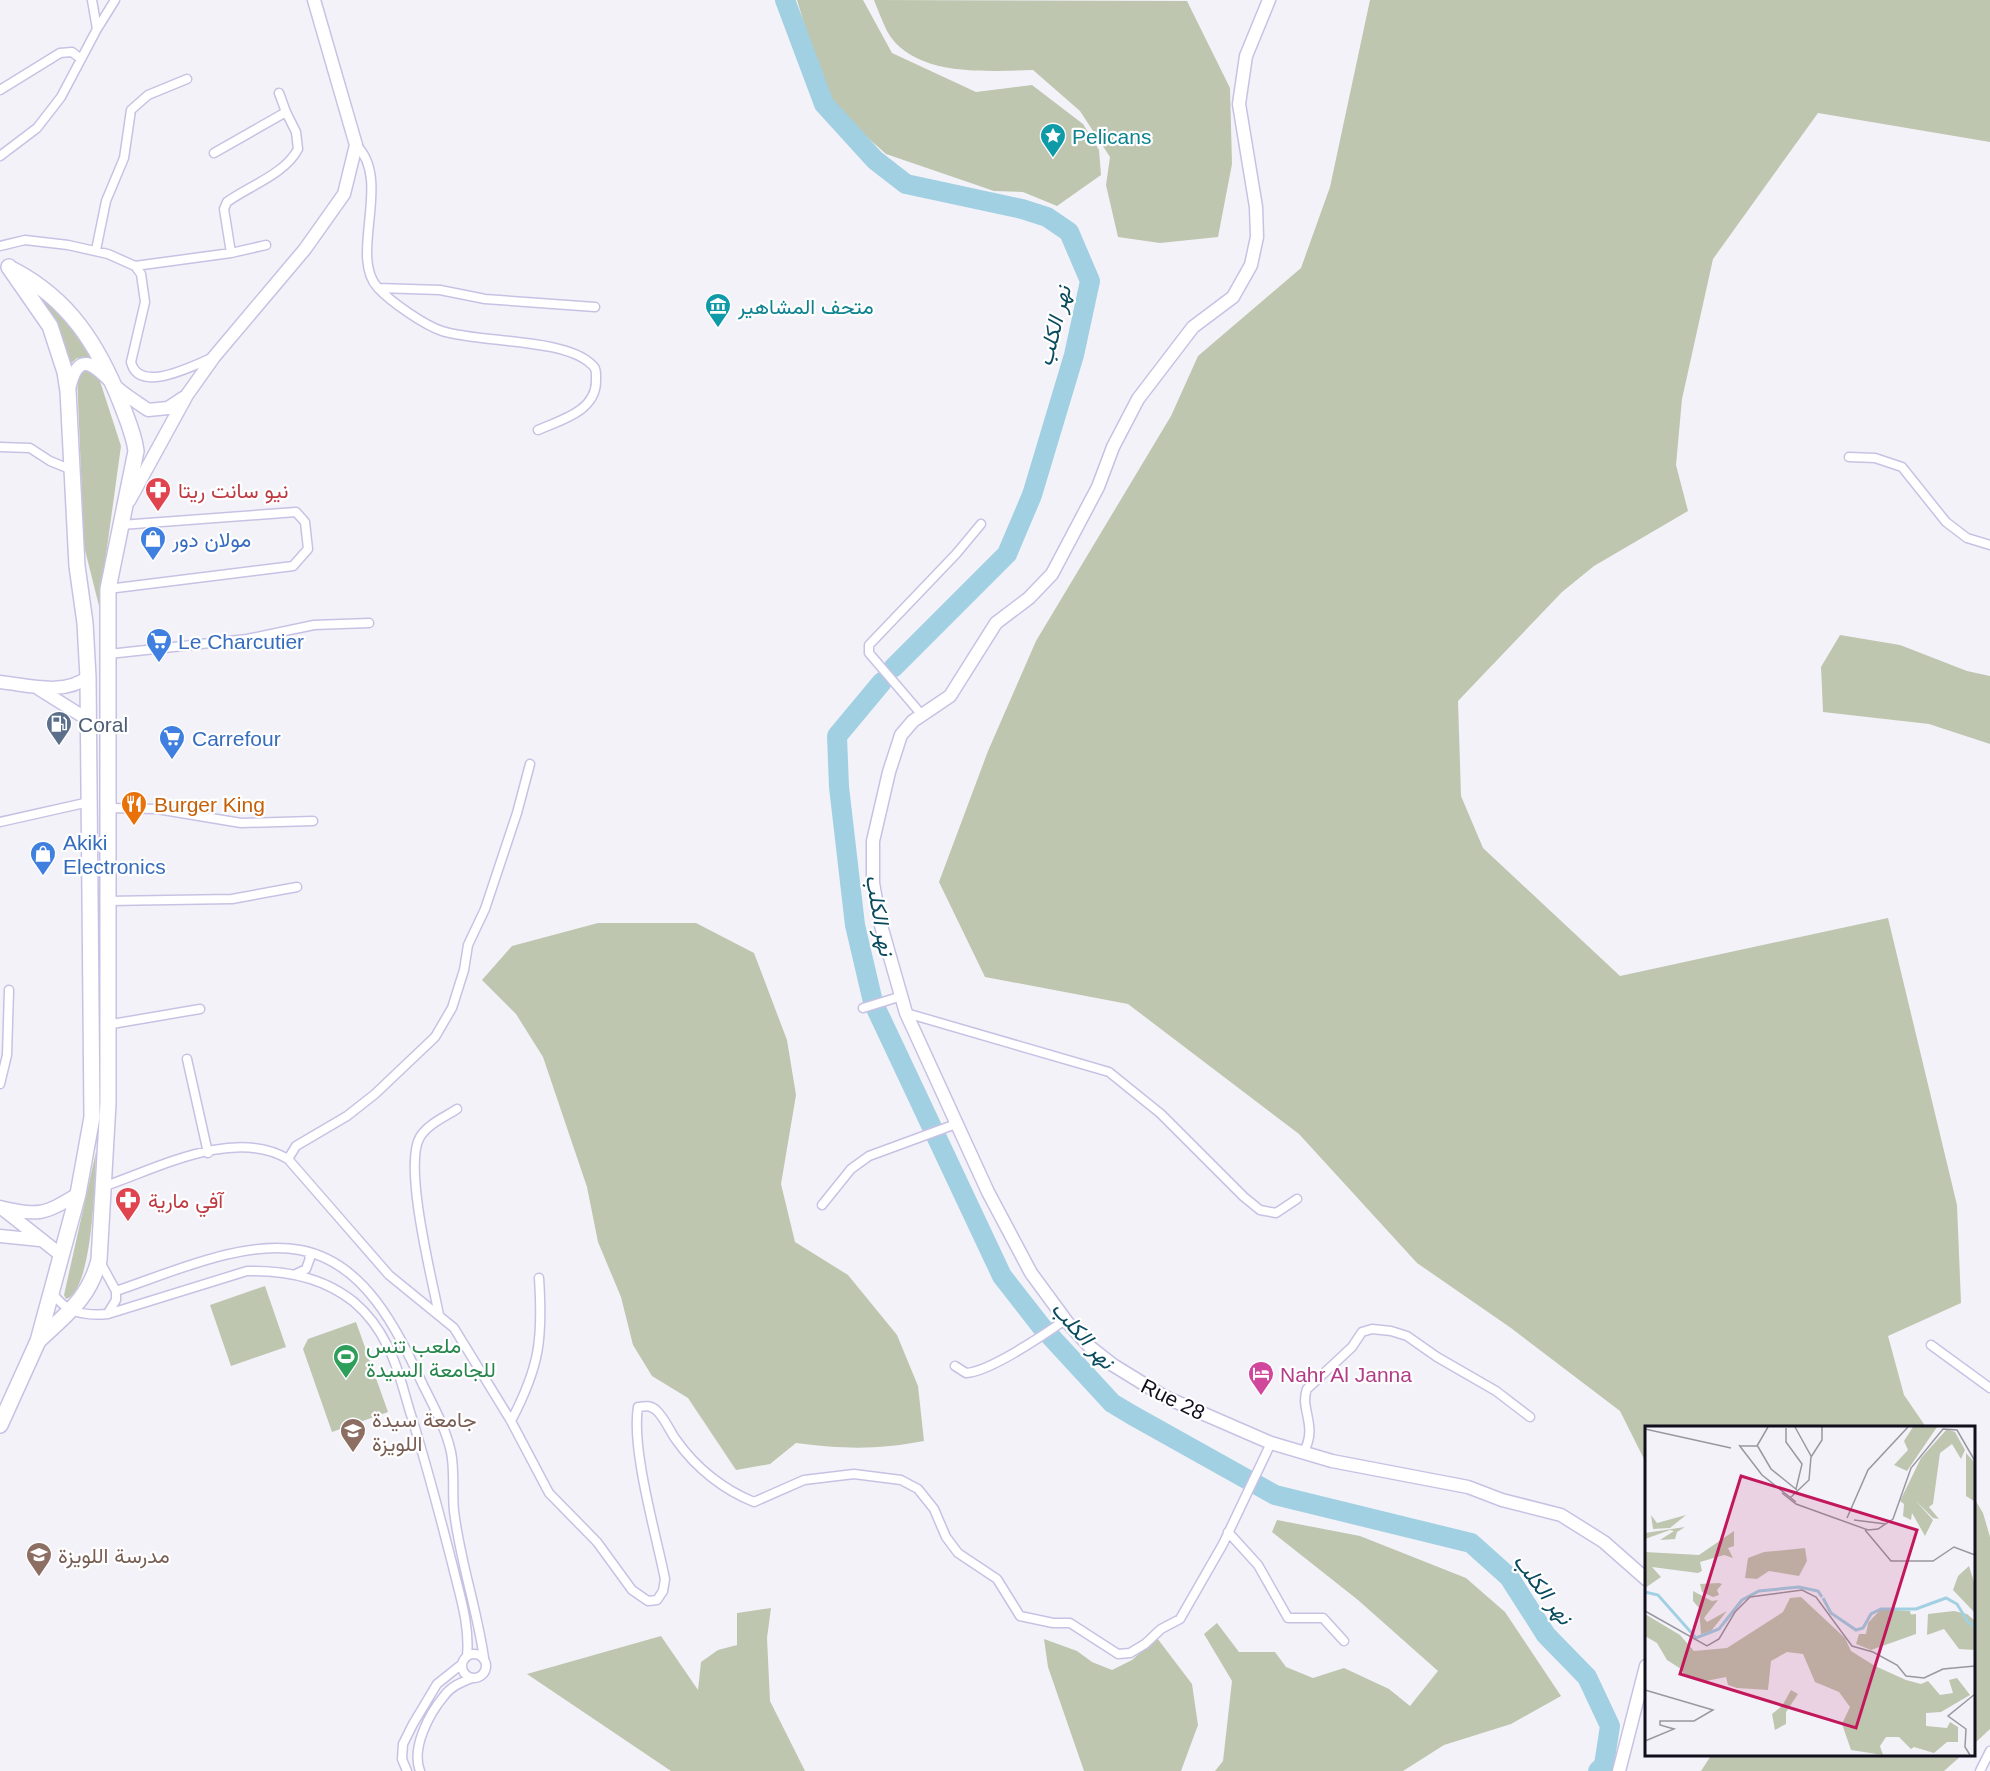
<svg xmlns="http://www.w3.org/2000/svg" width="1990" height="1771" font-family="Helvetica,Vazirmatn,sans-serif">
<rect width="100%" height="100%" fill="#f3f2f9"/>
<path fill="#bec6af" d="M797,0h66l29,53 84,39 56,-7 51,39 16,26 2,25 -44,31 -34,-14 -29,-1 -108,-37 -58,-52z
M874,0l313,1 43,87 2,76 -14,73 -58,6 -42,-6 -12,-52 4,-28 -30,-46 -47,-41c-45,1 -120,8 -146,-39 -5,-10 -9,-21 -13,-31z
M1370,0h620v142l-172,-29 -105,146 -31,140 -6,66 12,46 -94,55 -32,26 -104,109 3,95 22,52 137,128 268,-58 69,287 4,98 -73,33 16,59 22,32 -280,1v35l-26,-52 -109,-83 -94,-65 -118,-129 -171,-130 -143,-27 -46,-95 49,-131 48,-110 135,-225 27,-60 103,-88 29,-81z
M24,279l36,33 34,47 -17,-1 -8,7 -14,-43z
M88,370l10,5 23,71 -22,160 -15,-60 -7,-170 5,-5z
M1840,635l60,10 67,26 23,5v68l-61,-20 -106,-12 -2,-45z
M598,923h98l58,30 33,87 9,55 -15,89 14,58 53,33 49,60 21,51 6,55c-48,9 -80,8 -128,2l-26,21 -34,6 -48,-72 -36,-22 -19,-31 -12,-48 -23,-55 -11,-55 -44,-130 -27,-43 -34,-34 30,-34z
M96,1152c-1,26 -3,139 -30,147l-2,-4z
M265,1286l21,61 -55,19 -21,-61z
M356,1322l32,90 -56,20 -29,-83 5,-10z
M1974,1498l9,15 7,24v192l-16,15z
M1277,1520l83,16 106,42 39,34 56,84 -50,28 -67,21 -41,26h-188l8,-10 9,-80 -28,-47 13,-11 22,29h36l11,15 27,11 31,-10 45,21 21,17 28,-35 -80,-71 -86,-68z
M771,1608l-4,30 3,63 35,70h-134l-144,-97 134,-38 37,54 3,-28 17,-12 19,-5v-32z
M1157,1638l35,46 6,41 -17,46h-97l-36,-104 -4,-28 33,12 15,11 20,8 20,-10z
M1712,1754h250v1l-18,16h-243z"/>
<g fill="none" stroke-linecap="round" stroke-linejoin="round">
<path stroke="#a1d0e3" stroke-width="20" d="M785,0l39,104 51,56 31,24 116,25 25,8 22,15 21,49 -16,74 -42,140 -25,59 -114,114
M882,682l-45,54 2,51 16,138 18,77 129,274 39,50 71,77 20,12 143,80 196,48 38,34 37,58 41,42 23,49 -6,39 -6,6"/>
<defs>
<path id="street" d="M97,29l18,-29
M0,90l60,-37 12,-1 9,7
M279,93l7,19
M356,145c37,35 -8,111 22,143 13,14 46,37 64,43 37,12 122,7 149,33 6,4 5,10 5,17 0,30 -35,39 -58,49
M214,153l72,-41 10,20 2,17c-13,25 -49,37 -71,53l-3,7 7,44
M0,156l37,-28 24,-31 36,-68 -5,-29
M0,246l25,-6 43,5 40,9 27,12 6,8 4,28 -14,60c8,33 63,3 83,-5
M96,250l10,-49 18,-43 7,-48 17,-15 39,-16
M135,266l96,-13 35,-8
M378,288l62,2 45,9 110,8
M0,447l30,1 20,13 22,9
M1849,457l26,1 27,9 44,55 21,16 23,7
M108,589l185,-23 15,-17 -3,-27 -9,-10 -175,13
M109,654l138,-15 67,-14 55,-2
M922,715l-53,-62v-8l87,-91 25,-30
M107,808l50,1 84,14 72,-2
M0,822l89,-20
M107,901l125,-2 65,-12
M863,1008l39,-12
M906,1013l203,59 52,42 83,83 16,13 16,3 21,-14
M106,1025l94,-16
M187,1059l21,94
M0,1084l7,-29 2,-65
M288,1159l8,-13 51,-30 28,-22 60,-57 17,-29 12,-38 4,-25 17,-36 32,-96 13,-49
M105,1186c53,-18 129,-59 183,-27l101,116 65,53 57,93 38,72 48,49 35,48 16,11 9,-1 6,-9 2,-12c-9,-45 -34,-130 -27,-172 7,-1 12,-2 18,3 9,8 14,22 21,31 19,27 47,49 77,61l50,-22 50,-6 47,6 17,9 16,20 12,28 12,16 39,26 23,37 33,7h17l48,31 12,-1 15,-9 16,-15 19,-10 43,-75 48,-101
M822,1205l29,-36 18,-13 87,-32
M99,1260l17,31c54,-18 128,-52 184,-41 66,12 98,82 123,135 11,22 23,44 28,67 4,20 1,40 3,59 6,50 23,98 30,147
M296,1274l10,-5 4,-11 -2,-6
M52,1292c13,21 33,24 56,22l139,-43c38,-1 76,6 107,31 13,11 25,27 33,43 12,22 17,49 25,73 15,49 28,98 41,149 7,29 17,59 14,89
M108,1313l8,-13v-9
M439,1315c-7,-36 -36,-150 -19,-178 8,-13 25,-20 37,-28
M1931,1345l59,43
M955,1366l11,7c23,-1 79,-39 99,-53
M511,1421c29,-55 32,-83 28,-143
M1303,1453c16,-27 -4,-44 4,-64l45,-42 10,-15 10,-3 19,2 16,5 30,21 59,34 34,26
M1228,1532l30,33 30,53h35l21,23
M462 1666a12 12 0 1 1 24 0a12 12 0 1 1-24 0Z
M407,1771l-5,-12 1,-15 10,-20 24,-40 25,-20
M420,1771c-9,-23 9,-57 24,-75 7,-10 18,-14 28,-18
M1980,1771l10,-20"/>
<path id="secondary" d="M1269,0l-23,56 -7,48 17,103 1,30 -6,28 -18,32 -40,30 -55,72 -25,48 -15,40 -46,87 -23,24 -33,25 -46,73 -37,25 -12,14 -12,37 -16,69v42l7,39 26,91 82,179 43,81 36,49 23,25 23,18 52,32 106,46 61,18 136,26 34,13 59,15 43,27 42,37
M69,389c9,-39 24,-26 44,-5 10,10 24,18 35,26l20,-2 15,-10
M129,501l58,-106 27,-38 91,-108 39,-55 12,-49 -42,-145
M0,682c29,3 63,14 88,-5
M39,689l48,30
M0,1207c40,9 43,8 78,-13
M4,1210l57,45
M0,1236l40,4
M1619,1771l27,-105"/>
<path id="highway" d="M13,270c56,29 85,75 108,133 6,16 13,31 15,48l-28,138v514l-9,157c-10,39 -33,54 -61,81
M0,1425l38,-84 40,-147 14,-77 -4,-440 -3,-54 -8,-57 -9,-175 -3,-19 -15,-46 -41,-59"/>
</defs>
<use href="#street" stroke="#c7c2e4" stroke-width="11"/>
<use href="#secondary" stroke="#c7c2e4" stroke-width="15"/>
<use href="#highway" stroke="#c7c2e4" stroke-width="18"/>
<use href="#street" stroke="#fff" stroke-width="8"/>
<use href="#secondary" stroke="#fff" stroke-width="12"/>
<use href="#highway" stroke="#fff" stroke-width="15"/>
</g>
<defs>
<symbol id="sight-pin" viewBox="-11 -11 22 30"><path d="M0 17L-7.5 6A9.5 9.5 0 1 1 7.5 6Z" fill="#0f9aa8" stroke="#fff"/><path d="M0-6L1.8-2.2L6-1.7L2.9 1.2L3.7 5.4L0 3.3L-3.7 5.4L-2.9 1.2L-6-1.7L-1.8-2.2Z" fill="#fff"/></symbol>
<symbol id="museum-pin" viewBox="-11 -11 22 30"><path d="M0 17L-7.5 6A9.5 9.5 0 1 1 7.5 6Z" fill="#0f9aa8" stroke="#fff"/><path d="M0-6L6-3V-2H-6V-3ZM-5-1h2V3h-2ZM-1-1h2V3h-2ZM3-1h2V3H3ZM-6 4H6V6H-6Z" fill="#fff"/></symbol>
<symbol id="pharmacy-pin" viewBox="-11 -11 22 30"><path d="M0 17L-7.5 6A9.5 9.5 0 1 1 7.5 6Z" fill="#e0444e" stroke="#fff"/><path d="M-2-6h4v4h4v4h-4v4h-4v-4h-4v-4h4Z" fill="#fff"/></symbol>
<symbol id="shop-pin" viewBox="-11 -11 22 30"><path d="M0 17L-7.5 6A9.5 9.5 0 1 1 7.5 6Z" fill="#3f7fe0" stroke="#fff"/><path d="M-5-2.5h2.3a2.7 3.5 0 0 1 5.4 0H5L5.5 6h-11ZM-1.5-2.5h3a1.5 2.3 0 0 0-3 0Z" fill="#fff"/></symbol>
<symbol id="supermarket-pin" viewBox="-11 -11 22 30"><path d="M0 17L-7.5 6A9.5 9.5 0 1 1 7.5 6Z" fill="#3f7fe0" stroke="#fff"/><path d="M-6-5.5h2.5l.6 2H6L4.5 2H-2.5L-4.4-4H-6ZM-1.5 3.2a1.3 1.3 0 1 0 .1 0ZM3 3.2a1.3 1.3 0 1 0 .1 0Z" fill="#fff"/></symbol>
<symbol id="fuel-pin" viewBox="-11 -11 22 30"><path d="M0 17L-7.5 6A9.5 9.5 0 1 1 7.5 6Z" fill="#5c6f8a" stroke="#fff"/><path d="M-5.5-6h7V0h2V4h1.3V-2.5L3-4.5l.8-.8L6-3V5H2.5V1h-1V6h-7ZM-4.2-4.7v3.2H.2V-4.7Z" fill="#fff"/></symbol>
<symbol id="restaurant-pin" viewBox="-11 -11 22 30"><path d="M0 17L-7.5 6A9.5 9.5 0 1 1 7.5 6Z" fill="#e8710a" stroke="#fff"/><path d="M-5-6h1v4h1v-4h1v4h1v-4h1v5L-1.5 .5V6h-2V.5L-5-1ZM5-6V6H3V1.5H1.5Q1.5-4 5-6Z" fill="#fff"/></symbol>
<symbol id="stadium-pin" viewBox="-11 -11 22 30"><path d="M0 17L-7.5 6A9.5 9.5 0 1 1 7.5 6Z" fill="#2e9e5b" stroke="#fff"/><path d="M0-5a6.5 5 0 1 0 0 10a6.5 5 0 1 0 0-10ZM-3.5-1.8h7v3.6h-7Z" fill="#fff"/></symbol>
<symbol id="hotel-pin" viewBox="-11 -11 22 30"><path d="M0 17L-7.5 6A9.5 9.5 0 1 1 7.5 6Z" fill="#d1479c" stroke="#fff"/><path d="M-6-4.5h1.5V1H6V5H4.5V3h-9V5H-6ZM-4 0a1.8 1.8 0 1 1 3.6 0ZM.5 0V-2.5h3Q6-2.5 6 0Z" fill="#fff"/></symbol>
<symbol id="university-pin" viewBox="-11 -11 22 30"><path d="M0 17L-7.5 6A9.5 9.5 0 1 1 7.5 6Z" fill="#8d6e63" stroke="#fff"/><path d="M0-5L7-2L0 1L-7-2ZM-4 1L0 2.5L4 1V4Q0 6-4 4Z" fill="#fff"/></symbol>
</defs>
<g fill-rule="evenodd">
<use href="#sight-pin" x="1038" y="121" width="30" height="40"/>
<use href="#museum-pin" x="703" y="291" width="30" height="40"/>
<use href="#pharmacy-pin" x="143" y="475" width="30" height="40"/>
<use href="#shop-pin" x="138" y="524" width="30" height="40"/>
<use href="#supermarket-pin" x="144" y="626" width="30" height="40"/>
<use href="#fuel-pin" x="44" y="709" width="30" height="40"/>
<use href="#supermarket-pin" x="157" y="723" width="30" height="40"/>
<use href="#restaurant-pin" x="119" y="789" width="30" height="40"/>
<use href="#shop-pin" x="28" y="839" width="30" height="40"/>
<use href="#pharmacy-pin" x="113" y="1185" width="30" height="40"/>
<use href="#stadium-pin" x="331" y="1342" width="30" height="40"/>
<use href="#hotel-pin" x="1246" y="1359" width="30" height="40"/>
<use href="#university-pin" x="338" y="1416" width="30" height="40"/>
<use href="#university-pin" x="24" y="1540" width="30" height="40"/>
</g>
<g text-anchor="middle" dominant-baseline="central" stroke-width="4.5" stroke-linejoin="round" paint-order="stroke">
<g font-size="21" fill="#0d838f" stroke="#fff" text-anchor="start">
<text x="1072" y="136">Pelicans</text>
<text x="738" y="306">متحف المشاهير</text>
</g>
<g font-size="21" fill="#be3a42" stroke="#fff" text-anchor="start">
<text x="178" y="490">نيو سانت ريتا</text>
<text x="148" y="1200">آفي مارية</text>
</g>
<g font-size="21" fill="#366cbe" stroke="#fff" text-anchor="start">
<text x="172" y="539">مولان دور</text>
<text x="178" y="641">Le Charcutier</text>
<text x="192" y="738">Carrefour</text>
<text x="63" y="842">Akiki<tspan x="63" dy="24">Electronics</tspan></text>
</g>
<g font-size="21" fill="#4e5e75" stroke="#fff" text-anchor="start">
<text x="78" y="724">Coral</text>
</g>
<g font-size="21" fill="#c56008" stroke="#fff" text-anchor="start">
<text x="154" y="804">Burger King</text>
</g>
<g font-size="21" fill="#27864d" stroke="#fff" text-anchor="start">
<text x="366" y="1345">ملعب تنس<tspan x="366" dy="24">للجامعة السيدة</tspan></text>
</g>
<g font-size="21" fill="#b23c85" stroke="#fff" text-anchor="start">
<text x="1280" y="1374">Nahr Al Janna</text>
</g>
<g font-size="21" fill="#110f1b" stroke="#fff">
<text transform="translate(1173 1399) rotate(26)">Rue 28</text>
</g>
<g font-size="21" fill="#785e54" stroke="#fff" text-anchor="start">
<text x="372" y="1419">جامعة سيدة<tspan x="372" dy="24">اللويزة</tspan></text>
<text x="58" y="1555">مدرسة اللويزة</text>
</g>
<g font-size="22" font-style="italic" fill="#0a4b5f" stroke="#fff">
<text transform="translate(1054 326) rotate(-76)">نهر الكلب</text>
<text transform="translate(880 915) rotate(80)">نهر الكلب</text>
<text transform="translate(1083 1335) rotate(48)">نهر الكلب</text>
<text transform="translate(1543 1589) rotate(53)">نهر الكلب</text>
</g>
</g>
<g transform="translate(1645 1426)">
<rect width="330" height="330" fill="#f3f2f9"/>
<path d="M268,1h24l-30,44 -13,-6 14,-15 -4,-9zM302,3l8,3 10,18 -4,9 -9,-15 -12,9 -7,51 -4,3 10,12 -6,-1 -18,-18 18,20 -8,16 -13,-23 -1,7 -8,-4 1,-12 -4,-3 21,-43zM321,27l9,10 -1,38 -8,-5zM6,89l6,8 29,-8 -16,13 -17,1zM40,101l-8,5 -2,7 -15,1 14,-9 -4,-1 -25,9v-6zM89,105v15l-6,2 5,10 -9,-3 -24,7 2,9 -4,2 -46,-6 9,10 -16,11v-36l54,3zM160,122l2,13 -8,15 -30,-5 -12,8 -12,-1 3,-20 16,-6zM324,140l6,19v28l-22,-23 5,-14zM55,158l19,-1 3,1 -5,6 2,5 -6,2 -11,-5zM48,165l19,10 6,-1 -14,18 3,4 20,-11 -16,20 -10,3 -2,-26 -6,-7zM156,171l44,41 6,13 24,15 31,14 15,4 7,-3 12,14 13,-2 -4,-13 8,-2 13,17 -29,17 -15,1v13l21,2 3,-6 8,5v15h-11l-13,11 -20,-6 -3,2 -12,-12h-13l-6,9 3,9 -32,-5 -9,-26 8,-17 -11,-15 -24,-10 -12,-28 -16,-2 -16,9 -3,29 -31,-2 -9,-3 -2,-8 -20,4 -21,-5 -4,-7 -14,-9 -10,-17 -12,-7v-22l35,21 14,16 33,-3 56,-36 7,-14zM236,183l29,2 1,4 -23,2 28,-3v20l-45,16 -15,-6 3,-10h7l2,-11zM309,185l13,3 8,7v29l-16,-1 -15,-20 -17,6 1,-21zM146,264l7,4 -12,18v12l-11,6 -3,-16 10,-8z" fill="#bec6af"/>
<path fill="none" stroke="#a1d0e3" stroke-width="3" d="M0,166l13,3 38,43 23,-9 23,-29 17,-9 40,-4 19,4 4,6M178,172l8,15 25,17 7,-2 8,-14 10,-5h35l30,-11 11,6 11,18 7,4"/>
<path fill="none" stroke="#9997a0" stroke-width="1.5" d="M150,1l16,29M141,2v14l16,22 -6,25M0,3l86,19M94,19l23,30 34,27M112,19l14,24 26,21M94,20h18l11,-19M137,67l14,11 72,26 10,-1 15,-10 18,-51 32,-39 14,1 18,31M145,72l19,-18 2,-23 11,-17v-13M202,92l21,-48 40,-43M209,94l32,4M220,104l26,31h42l21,-14 21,8M0,185l62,35 12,-7 16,-27 15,-15 52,-7 14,7 36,49 21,6 24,13 9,11 18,2 19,-9 32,-3M0,264l68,20 -19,11h-34v4l14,4 -29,12M325,329l-5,-8 1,-18 -18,-13 27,-22"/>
<path fill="#c2185b" fill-opacity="0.15" stroke="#c2185b" stroke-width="3" d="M96,50l176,54 -61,198 -176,-54z"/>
<rect width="330" height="330" fill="none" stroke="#110f1b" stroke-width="3"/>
</g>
</svg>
